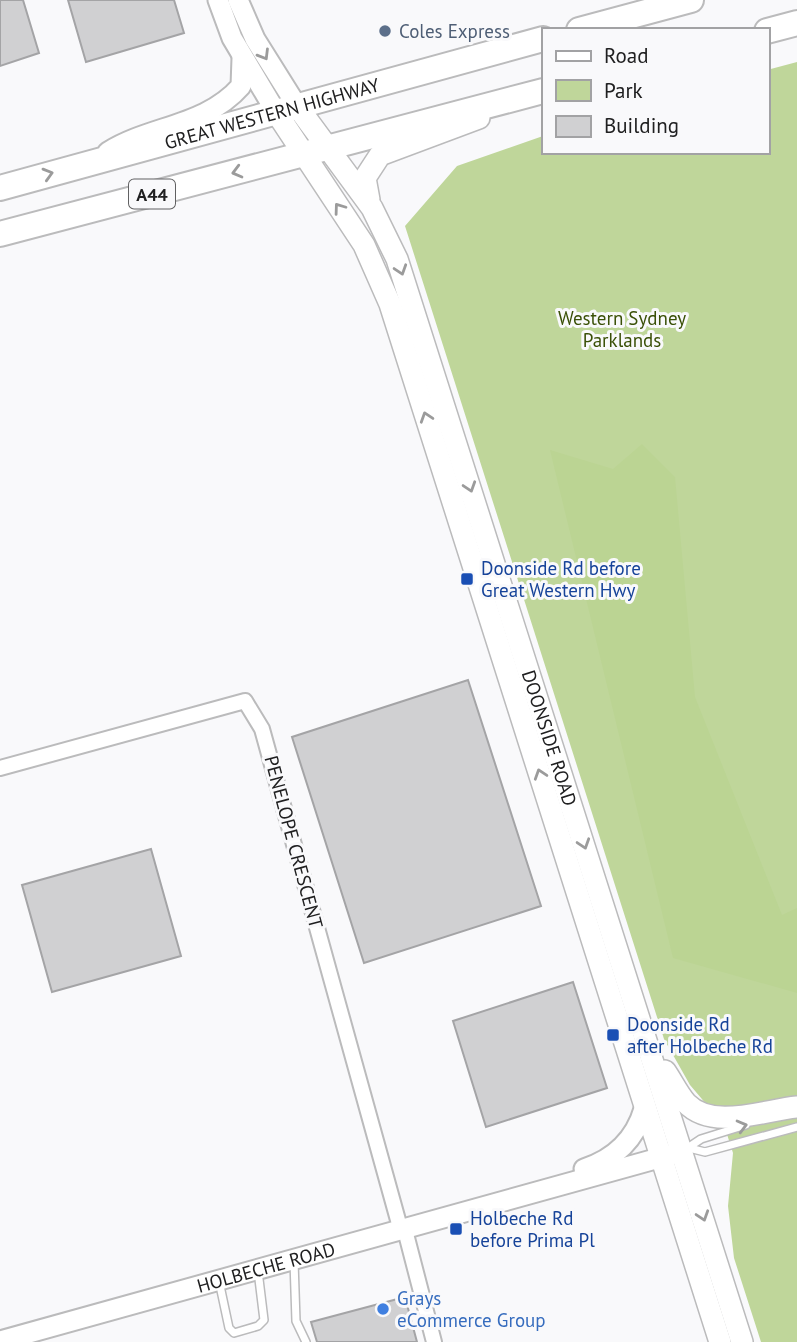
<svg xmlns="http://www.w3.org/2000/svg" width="797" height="1342" font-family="'PT Sans',sans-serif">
<rect width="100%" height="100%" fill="#f9f9fb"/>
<path fill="#bfd69a" d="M797,62v1280h-36l-27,-84 -6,-52 5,-53 -9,-28 -34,-40 -26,-46 -259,-813 52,-60 86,-30v16h224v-82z"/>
<path fill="#bbd493" d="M642,444l33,33 20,220 87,218 15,-7v85l-124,-35 -123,-508 63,19z"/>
<path fill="#d0d0d2" stroke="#a4a4a6" stroke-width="2" d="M0,0h23l16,53 -39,13z
M68,0h106l10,33 -98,29z
M468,680l73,226 -177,57 -72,-226z
M151,849l30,107 -129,36 -30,-107z
M573,982l34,106 -121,39 -33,-106z
M405,1297l12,45h-100l-6,-20z"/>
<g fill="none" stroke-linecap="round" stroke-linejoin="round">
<defs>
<path id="lane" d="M689,1148l16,4 92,-25
M683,1151l18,-12 45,-14
M294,1261l2,60 10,21
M219,1281l10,47 5,5 24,-7 6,-6 -6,-49"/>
<path id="street" d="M0,768l245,-67 17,28 139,502
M405,1230l29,112"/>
<g id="secondary">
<path d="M218,0l14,38 44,74"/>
<path d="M238,0l17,39 42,67"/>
<path d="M108,152c43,-27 97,-25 133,-66l1,-28"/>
<path d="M584,1169c31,-10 51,-29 60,-60"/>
<path id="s1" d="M0,1341l677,-188"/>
</g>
<g id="primary">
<path id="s2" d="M297,106l75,102 25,51 345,1083"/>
<path d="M276,112l88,133 26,59 330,1038"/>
<path d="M369,200l-4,-22 15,-23 99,-37"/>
<path d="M665,1071c7,10 13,23 21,32 27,28 78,7 111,4"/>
</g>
<g id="highway">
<path d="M579,30l112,-30"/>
<path d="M767,31l30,-8"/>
<path id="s3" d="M0,188l543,-149"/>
<path d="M0,234l543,-143"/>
</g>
</defs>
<use href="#lane" stroke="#bbbbbc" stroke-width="10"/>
<use href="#street" stroke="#bbbbbc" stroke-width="18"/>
<use href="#secondary" stroke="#bbbbbc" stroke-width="23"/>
<use href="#primary" stroke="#bbbbbc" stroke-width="24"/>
<use href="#highway" stroke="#bbbbbc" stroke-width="28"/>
<use href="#lane" stroke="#fff" stroke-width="7"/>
<use href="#street" stroke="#fff" stroke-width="14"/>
<use href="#secondary" stroke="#fff" stroke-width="19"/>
<use href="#primary" stroke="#fff" stroke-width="21"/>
<use href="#highway" stroke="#fff" stroke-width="24"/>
</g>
<defs><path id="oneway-chevron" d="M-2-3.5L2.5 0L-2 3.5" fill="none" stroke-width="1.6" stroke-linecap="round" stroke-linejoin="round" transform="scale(1.75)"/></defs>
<g stroke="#9b9b9b">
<use href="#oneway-chevron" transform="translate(264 55) rotate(59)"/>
<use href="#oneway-chevron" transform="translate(237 172) rotate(165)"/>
<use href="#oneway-chevron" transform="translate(48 174) rotate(-16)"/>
<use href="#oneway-chevron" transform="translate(339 208) rotate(-126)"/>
<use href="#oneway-chevron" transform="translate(401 270) rotate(72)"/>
<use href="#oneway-chevron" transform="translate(426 417) rotate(-108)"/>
<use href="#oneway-chevron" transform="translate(470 487) rotate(72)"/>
<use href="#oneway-chevron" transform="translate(540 774) rotate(-108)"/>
<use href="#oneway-chevron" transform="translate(584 844) rotate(72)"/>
<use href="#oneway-chevron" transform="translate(742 1126) rotate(-15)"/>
<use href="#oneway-chevron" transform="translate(703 1216) rotate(72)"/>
</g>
<circle fill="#5c6f8a" stroke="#f9f9fb" stroke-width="2.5" cx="385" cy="31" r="7"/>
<g fill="#1a4fb4" stroke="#f9f9fb" stroke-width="2.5">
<rect x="460" y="572" width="14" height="14" rx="3.5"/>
<rect x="606" y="1028" width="14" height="14" rx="3.5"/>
<rect x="449" y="1222" width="14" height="14" rx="3.5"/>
</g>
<circle fill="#3f7fe0" stroke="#f9f9fb" stroke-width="2.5" cx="383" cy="1309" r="7"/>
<g text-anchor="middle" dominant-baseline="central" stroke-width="6" stroke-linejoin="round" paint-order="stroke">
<rect fill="#f9f9fb" stroke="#616162" stroke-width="2" x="129" y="179.5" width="46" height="29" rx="5"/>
<g font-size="18" font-weight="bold" fill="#202021">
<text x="152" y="194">A44</text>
</g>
<g font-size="19" fill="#4e5e75" stroke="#f9f9fb" text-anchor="start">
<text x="399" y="31">Coles Express</text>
</g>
<g font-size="19" fill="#202021" stroke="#f9f9fb">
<text stroke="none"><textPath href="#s3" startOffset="282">GREAT WESTERN HIGHWAY</textPath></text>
<text stroke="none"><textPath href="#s2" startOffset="686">DOONSIDE ROAD</textPath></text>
<text transform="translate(294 842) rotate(75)">PENELOPE CRESCENT</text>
<text stroke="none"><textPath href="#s1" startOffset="276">HOLBECHE ROAD</textPath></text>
</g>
<g font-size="19" fill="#3a5007" stroke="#f9f9fb">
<text x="622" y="318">Western Sydney<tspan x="622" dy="22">Parklands</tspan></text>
</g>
<g font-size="19" fill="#164399" stroke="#f9f9fb" text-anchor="start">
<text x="481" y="568">Doonside Rd before<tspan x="481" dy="22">Great Western Hwy</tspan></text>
<text x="627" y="1024">Doonside Rd<tspan x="627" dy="22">after Holbeche Rd</tspan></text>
<text x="470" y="1218">Holbeche Rd<tspan x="470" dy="22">before Prima Pl</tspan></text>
</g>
<g font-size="19" fill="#366cbe" stroke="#f9f9fb" text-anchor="start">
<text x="397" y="1298">Grays<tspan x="397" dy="22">eCommerce Group</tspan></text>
</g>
</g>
<rect x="542" y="28" width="228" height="126" fill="#f9f9fb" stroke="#a2a2a4" stroke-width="2"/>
<rect x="556" y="51" width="35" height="10" fill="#ffffff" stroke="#a2a2a4" stroke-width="2"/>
<text x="604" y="63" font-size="21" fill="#202021">Road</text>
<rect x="556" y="80" width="35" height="21" fill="#bfd69a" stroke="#a2a2a4" stroke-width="2"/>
<text x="604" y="98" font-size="21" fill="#202021">Park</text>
<rect x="556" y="116" width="35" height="21" fill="#d0d0d2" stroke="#a2a2a4" stroke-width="2"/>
<text x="604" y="133" font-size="21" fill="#202021">Building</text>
</svg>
